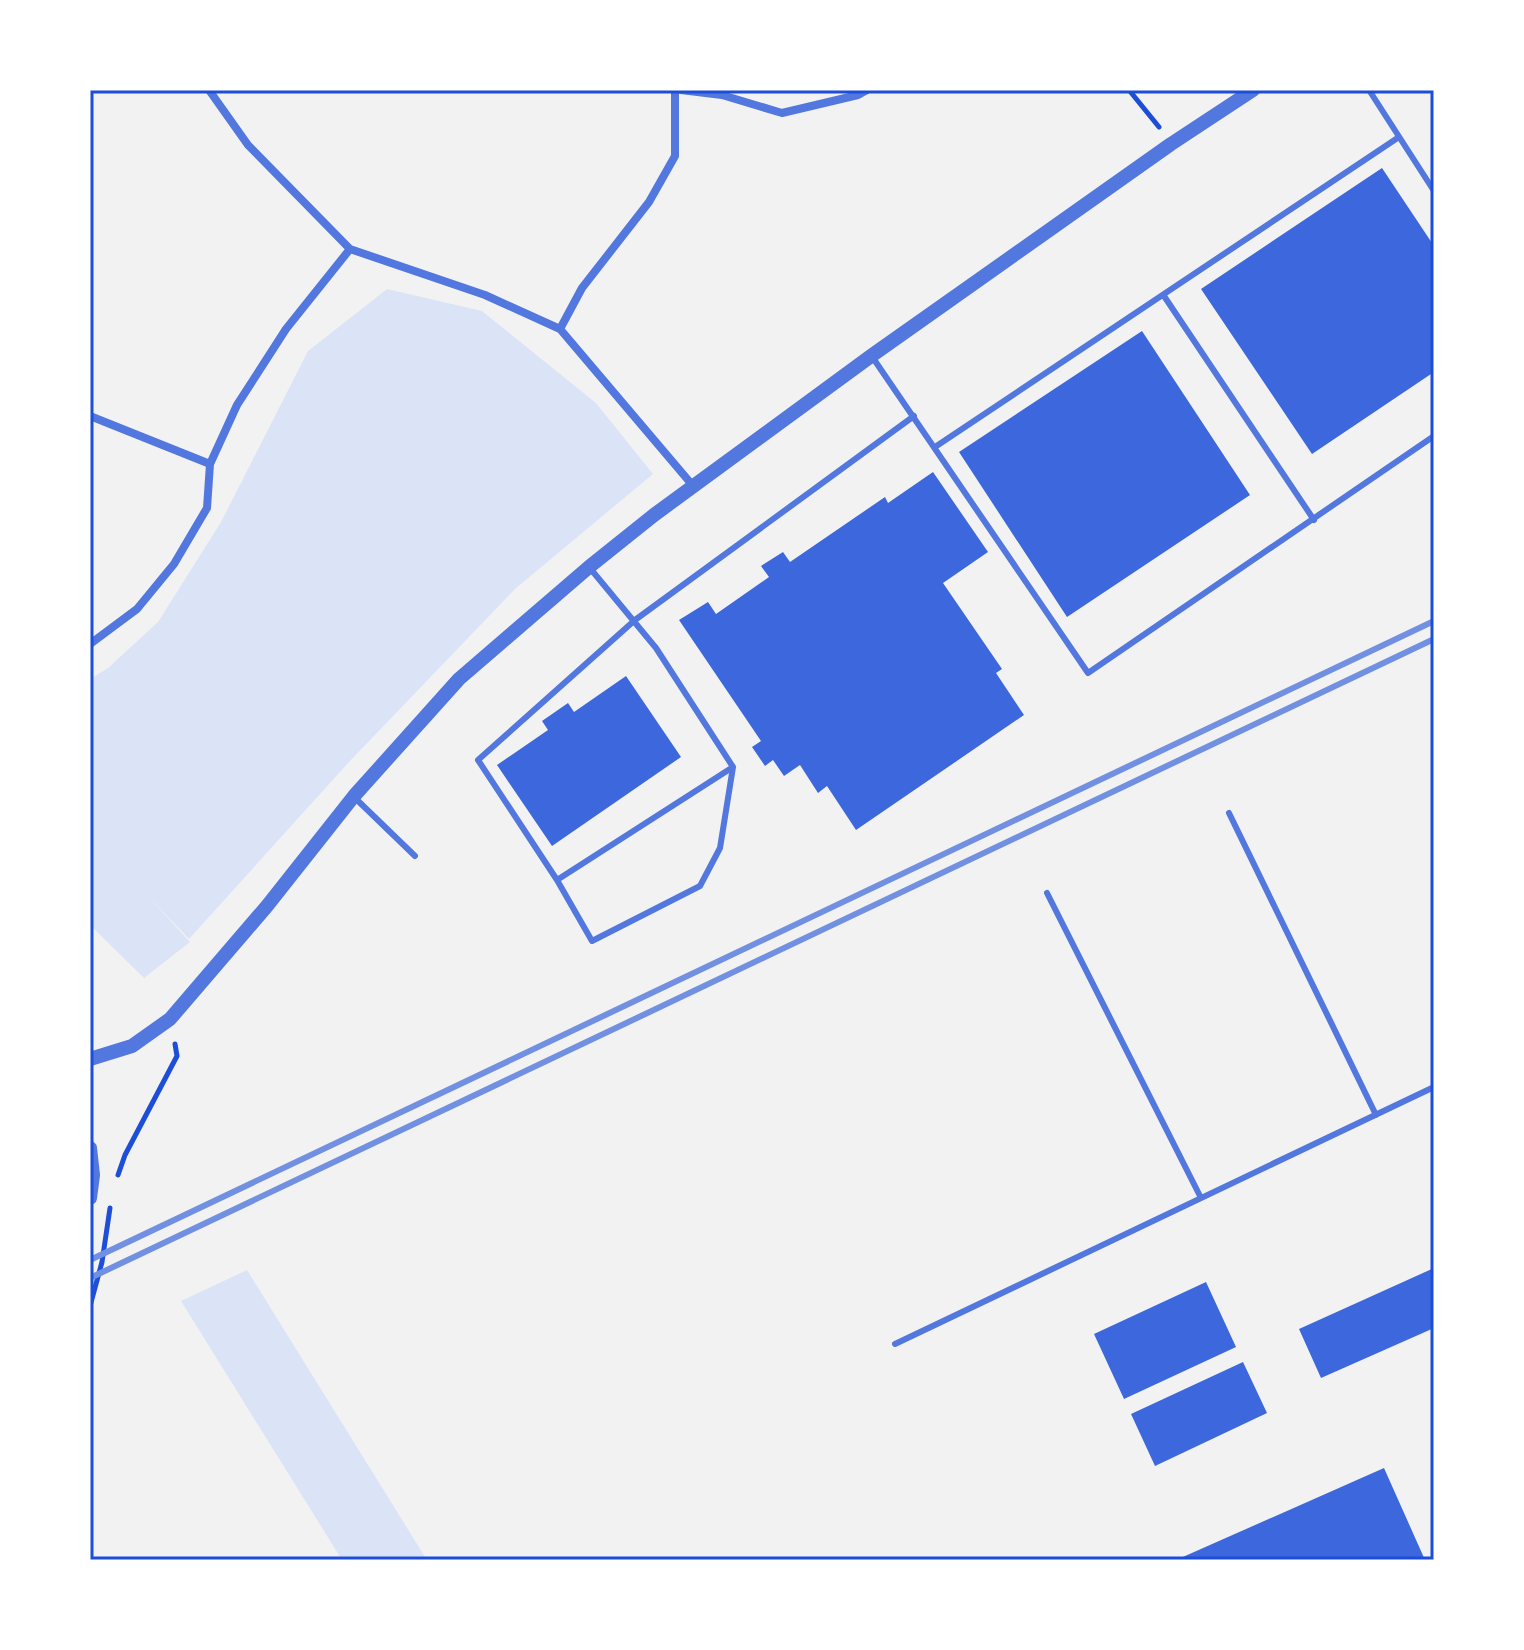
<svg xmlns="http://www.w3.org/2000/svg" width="1524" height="1650" font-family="Signika,sans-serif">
<rect width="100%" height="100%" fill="#f2f2f2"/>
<path fill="#dbe4f7" d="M387,289l95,22 114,92 57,71 -138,115 -166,173 -160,177 -42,-44 43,47 -46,36 -54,-53v-246l18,-11 50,-46 63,-100 87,-171z
M247,1270l180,290h-85l-161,-259z"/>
<path fill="#3d67dc" d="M1382,168l52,78v126l-122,82 -111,-165z
M1142,331l108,164 -183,122 -108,-165z
M933,472l55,80 -45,31 59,86 -6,4 28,42 -168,115 -29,-44 -9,7 -18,-28 -16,11 -11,-16 -8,6 -13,-19 9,-6 -82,-121 29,-18 8,12 53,-37 -8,-11 22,-14 7,10 95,-65 3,6z
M626,676l55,81 -129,89 -55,-81 51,-35 -6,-9 26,-18 6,9z
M1434,1268v60l-113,50 -22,-49z
M1206,1282l30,65 -112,52 -30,-65z
M1243,1362l24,51 -112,53 -24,-52z
M1384,1468l41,92h-249z"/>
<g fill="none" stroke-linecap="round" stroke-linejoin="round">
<path stroke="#1d4ed8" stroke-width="5" d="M1129,90l30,37
M118,1175l7,-20 52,-99 -2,-12
M90,1306l12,-44 8,-54"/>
<path stroke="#5277de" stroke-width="6" d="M1369,90l65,101
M1164,296l150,224
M873,358l215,315 346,-237
M935,447l464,-310
M733,767l-13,81 -20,38 -108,55 -35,-61 -79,-120 157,-140 279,-204
M354,797l61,59
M1229,813l147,302
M557,880l176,-113 -77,-119 -67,-81
M1047,893l154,305
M895,1344l539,-257"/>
<path stroke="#5277de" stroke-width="8" d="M209,90l39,55 102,104 135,46 75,34 134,158
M681,90l41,5 60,18 76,-18 9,-5
M560,329l22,-41 67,-86 26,-46v-66
M90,416l120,48
M90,644l47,-35 37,-45 33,-56 3,-44 27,-59 49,-76 64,-80"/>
<path stroke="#5277de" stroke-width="14" d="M90,1059l42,-13 38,-27 97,-113 87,-110 105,-117 130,-112 65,-52 217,-159 300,-212 82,-54
M90,1148l3,27 -3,23"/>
<path stroke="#7290e2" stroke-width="6" d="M90,1260l1344,-639
M90,1278l1344,-639"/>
</g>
<rect width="1524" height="1650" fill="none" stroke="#ffffff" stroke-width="184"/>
<rect x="92" y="92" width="1340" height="1466" fill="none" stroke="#1d4ed8" stroke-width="3"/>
</svg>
